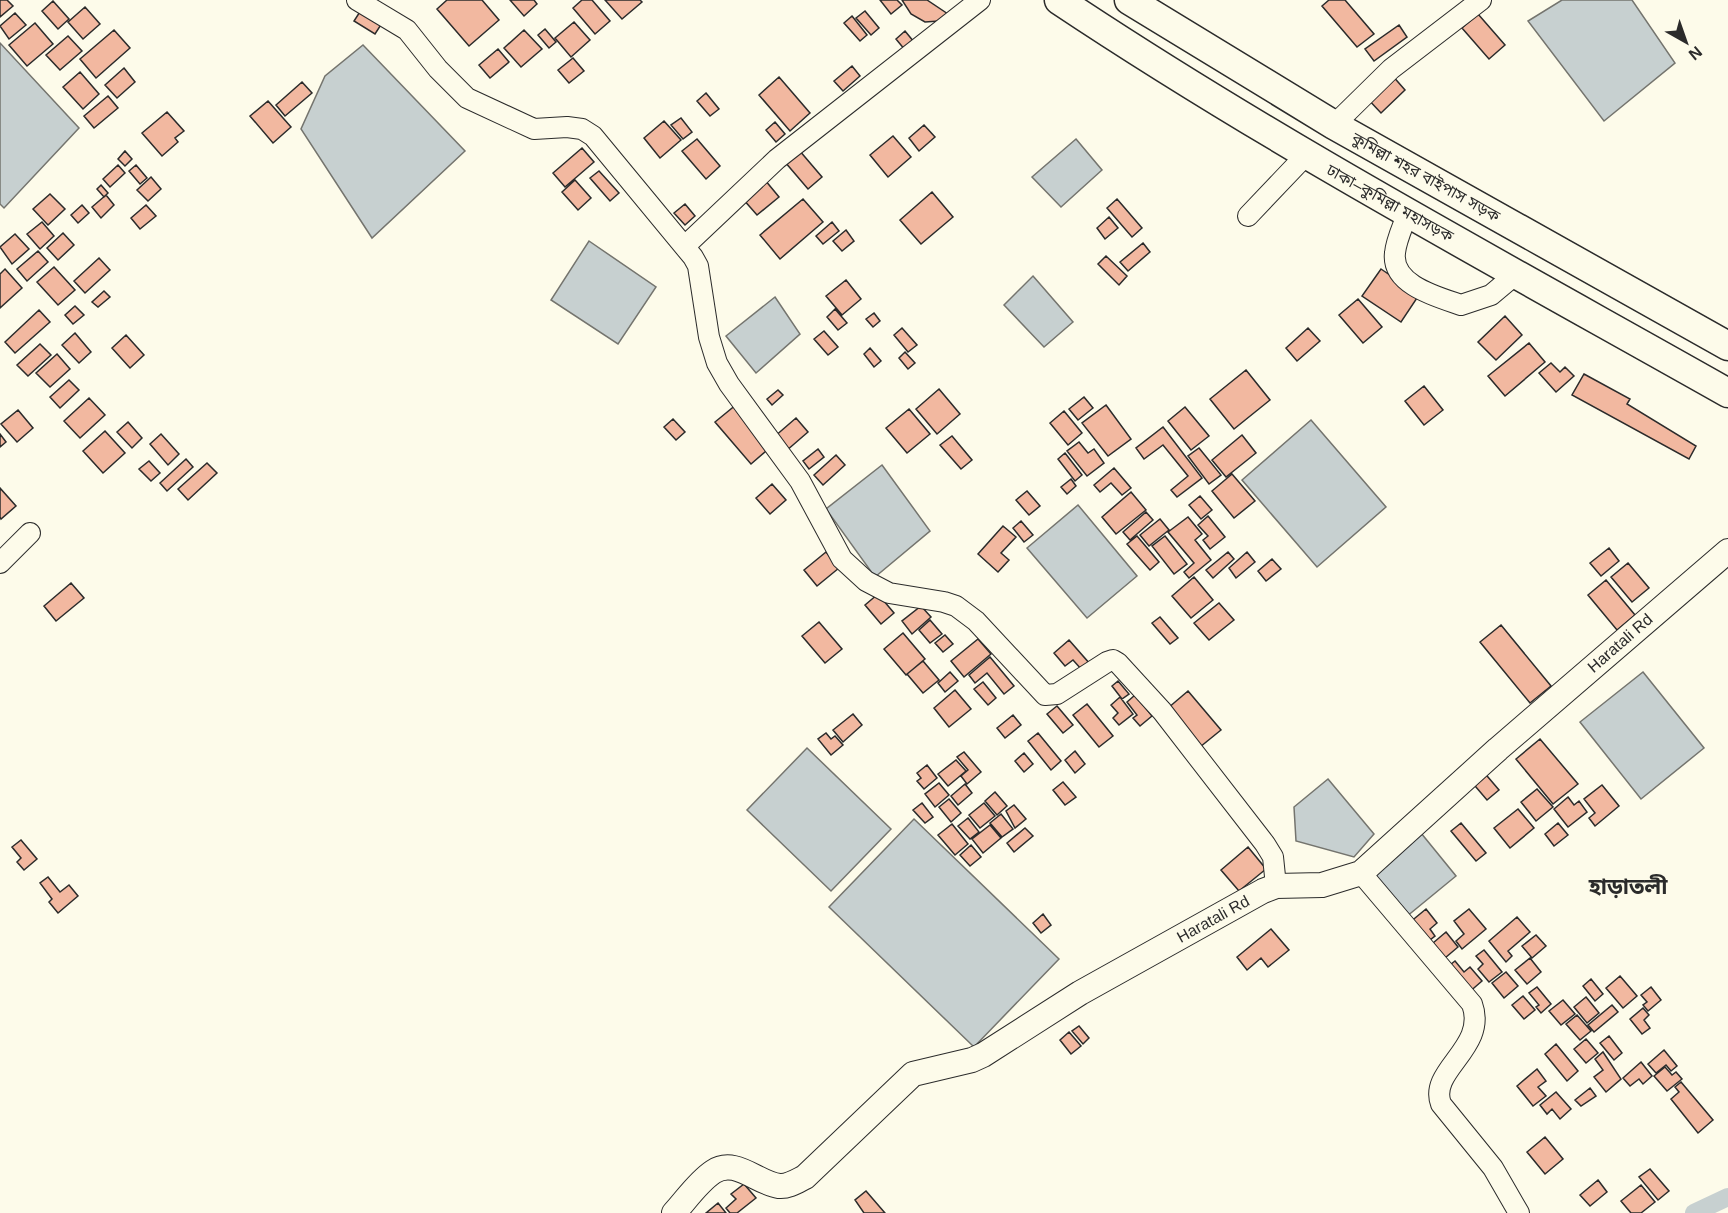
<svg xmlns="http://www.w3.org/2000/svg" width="1728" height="1213" font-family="Arial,'Noto Sans Bengali',sans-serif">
<rect width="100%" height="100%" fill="#fdfbea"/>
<path fill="#c7d0d0" stroke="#74746e" stroke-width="1.5" d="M1562,0h70l43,63 -71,58 -76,-100z
M0,43l79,85 -75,80 -4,-4z
M363,45l102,106 -93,87 -71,-109 24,-53z
M1076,139l26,31 -41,37 -29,-30z
M589,241l67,46 -38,57 -67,-44z
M1033,276l40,46 -29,25 -40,-42z
M775,297l25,37 -44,39 -30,-37z
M1311,420l75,87 -69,60 -75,-87z
M882,465l48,66 -55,46 -49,-68z
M1078,505l59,71 -50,42 -60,-70z
M1643,672l61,76 -63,51 -61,-77z
M807,748l84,81 -60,62 -84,-81z
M1328,779l46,55 -20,23 -58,-16 -2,-34z
M914,819l145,140 -85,88 -145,-140z
M1421,833l35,43 -50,41 -36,-43z"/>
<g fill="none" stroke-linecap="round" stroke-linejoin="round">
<path stroke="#c7d0d0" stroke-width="18" d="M1694,1213l34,-16"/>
</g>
<path fill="#f2b8a0" stroke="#2b2b2b" stroke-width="1.5" d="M0,0h7l6,6 -13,11z
M447,0h35l17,20 -30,26 -32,-37z
M510,0h24l3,4 -13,12z
M582,0h10l18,21 -15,13 -22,-26z
M605,0h35l2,2 -20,17z
M880,0h17l5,5 -11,9z
M902,0h25l24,16 -12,5 -14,1 -14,-8z
M1329,0h16l29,34 -17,13 -35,-41z
M53,1l16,18 -11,10 -16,-18z
M85,7l15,17 -17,15 -15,-17z
M363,7l21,13 -9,14 -21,-13z
M865,11l14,17 -8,7 -15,-17z
M15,13l11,12 -17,14 -9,-13z
M1478,14l27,31 -16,14 -27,-31z
M852,16l15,19 -7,6 -16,-18z
M574,22l16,18 -19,17 -16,-19z
M35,23l18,21 -26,22 -18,-21z
M1399,25l8,12 -33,24 -9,-12z
M545,29l11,13 -7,6 -11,-13z
M114,30l16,18 -34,30 -16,-19z
M524,30l18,19 -21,18 -17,-19z
M905,31l9,11 -9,8 -9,-11z
M68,36l14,15 -22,19 -14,-15z
M498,49l11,13 -19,16 -11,-13z
M573,58l11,13 -15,12 -11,-13z
M852,66l8,10 -17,15 -9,-10z
M124,68l11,14 -18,16 -12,-13z
M80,72l19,22 -16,15 -20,-22z
M1391,74l14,16 -24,23 -15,-16z
M779,77l31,36 -20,18 -31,-36z
M302,82l10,11 -27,23 -9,-11z
M706,93l13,16 -9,7 -13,-15z
M108,96l10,12 -24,20 -10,-12z
M268,101l23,26 -18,16 -23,-27z
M167,112l17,19 -9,7 3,4 -16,14 -20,-23z
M681,118l11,14 -9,7 -12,-14z
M664,121l17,19 -21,18 -16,-20z
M775,122l10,12 -9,8 -10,-12z
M924,125l11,12 -16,14 -10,-13z
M893,136l18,21 -23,20 -18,-22z
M697,139l23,27 -14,13 -24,-28z
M582,148l12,14 -29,25 -12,-14z
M799,150l23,27 -14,12 -23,-27z
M125,151l7,8 -7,7 -7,-7z
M118,165l7,8 -15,14 -7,-8z
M136,165l11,13 -7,6 -11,-13z
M599,171l20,22 -9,8 -20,-23z
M151,177l10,12 -13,12 -11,-11z
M575,180l16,18 -13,12 -16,-18z
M765,180l14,17 -22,18 -14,-16z
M101,185l7,8 -4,4 -7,-8z
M932,192l21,25 -32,27 -21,-24z
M50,194l15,15 -17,16 -15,-16z
M106,195l8,10 -13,13 -9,-11z
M803,199l20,23 -43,37 -20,-24z
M1117,199l25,29 -10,9 -25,-29z
M685,204l10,12 -10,9 -11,-12z
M82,205l7,8 -11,10 -7,-8z
M146,205l10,11 -16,13 -9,-11z
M1109,217l9,11 -13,11 -8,-11z
M42,222l12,14 -14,13 -13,-15z
M832,222l7,9 -16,13 -7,-8z
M846,230l8,11 -12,10 -9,-10z
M63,233l11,12 -16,15 -11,-12z
M15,234l14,15 -17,15 -12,-17z
M1143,243l7,9 -22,19 -8,-9z
M38,251l10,11 -21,19 -10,-12z
M1106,256l21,20 -8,9 -21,-21z
M99,258l11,12 -25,23 -11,-12z
M54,267l21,23 -17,15 -21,-23z
M5,269l17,19 -22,20v-34z
M1381,269l38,26 -18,27 -39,-26z
M846,280l15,19 -19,16 -16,-19z
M104,291l6,6 -12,10 -6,-5z
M1358,299l24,28 -19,16 -24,-28z
M75,306l9,9 -11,9 -8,-9z
M835,309l12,14 -9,7 -11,-13z
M39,310l11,12 -35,31 -10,-11z
M874,313l6,8 -7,6 -7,-8z
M1505,316l17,19 -26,25 -18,-18z
M902,328l15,17 -9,7 -14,-17z
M1308,328l12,13 -23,20 -11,-13z
M824,331l14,16 -10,8 -14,-16z
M75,333l16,19 -12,11 -17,-18z
M126,335l18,20 -14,13 -18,-20z
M1529,343l16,19 -40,34 -17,-20z
M40,344l11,11 -23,21 -11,-11z
M870,348l11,13 -7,6 -10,-13z
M905,352l10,11 -7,6 -9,-11z
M57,354l13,15 -20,18 -14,-14z
M1551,363l9,9 5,-5 9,9 -18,16 -17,-19z
M1246,370l24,30 -36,29 -24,-30z
M1584,374l46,25 -3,5 69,42 -7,13 -117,-64z
M69,380l10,10 -19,18 -10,-11z
M1424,386l19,24 -19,15 -19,-24z
M939,389l21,25 -23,20 -21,-25z
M778,390l5,5 -11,10 -5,-6z
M1084,397l9,11 -15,12 -9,-11z
M89,398l16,17 -25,23 -16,-17z
M737,404l35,42 -21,18 -36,-42z
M1106,405l25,34 -23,17 -26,-33z
M1185,407l24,29 -18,14 -23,-29z
M909,409l21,25 -23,19 -21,-25z
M18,410l15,18 -16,14 -16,-18z
M1064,411l18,22 -14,12 -18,-22z
M796,418l12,14 -22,19 -12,-14z
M673,419l12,13 -9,8 -12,-13z
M128,422l14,16 -10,10 -15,-16z
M1163,427l39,51 -25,19 -6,-7 17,-14 -25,-31 -19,14 -8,-11z
M105,431l20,22 -22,20 -20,-22z
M0,434l6,8 -6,5z
M161,434l18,20 -11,11 -18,-21z
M1242,435l14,18 -30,24 -14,-17z
M952,436l20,24 -11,9 -21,-24z
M1079,442l9,11 6,-4 10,14 -17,13 -20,-25z
M1199,448l22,27 -12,9 -21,-28z
M818,449l6,8 -15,12 -6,-8z
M1065,453l17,22 -7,6 -17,-22z
M836,455l9,10 -22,20 -9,-10z
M186,459l7,8 -26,24 -7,-8z
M149,461l11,12 -9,8 -12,-12z
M207,463l10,10 -29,27 -10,-11z
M1114,468l17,20 -9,7 -11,-12 -11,9 -6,-7z
M1232,474l23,27 -21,17 -22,-27z
M1071,479l5,7 -9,8 -6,-7z
M772,484l14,16 -16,14 -14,-16z
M0,488l16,18 -15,13 -1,-2z
M1027,491l13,15 -11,9 -13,-15z
M1131,492l15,18 -30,24 -14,-17z
M1200,496l12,14 -11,9 -12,-14z
M1146,512l7,8 -23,20 -7,-8z
M1208,516l17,21 -15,12 -7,-9 5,-4 -10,-11z
M1188,517l14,17 -7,6 16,20 -22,18 -5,-6 10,-9 -26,-31z
M1160,519l9,11 -20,16 -9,-11z
M1021,521l12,14 -9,7 -11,-14z
M1003,526l13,11 -15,16 8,7 -11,12 -20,-18z
M1137,536l22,26 -9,8 -23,-26z
M1165,536l22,28 -13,10 -22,-28z
M1609,548l10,13 -18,15 -11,-13z
M826,552l13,16 -22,18 -13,-16z
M1228,552l6,7 -21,19 -7,-8z
M1247,552l8,10 -19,16 -7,-10z
M1272,559l9,10 -15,12 -8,-10z
M1628,563l21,25 -17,14 -21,-25z
M1194,577l19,23 -22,18 -19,-22z
M1606,580l29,35 -18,15 -29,-35z
M71,583l13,15 -28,23 -12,-15z
M878,594l16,19 -13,11 -16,-19z
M1219,603l15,17 -25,20 -15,-17z
M921,606l10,11 -19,17 -10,-13z
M1160,617l18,21 -8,6 -18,-21z
M930,620l12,14 -12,9 -11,-13z
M819,622l23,27 -17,14 -23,-27z
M1501,625l50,61 -21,17 -50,-61z
M903,633l22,26 -19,16 -22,-26z
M945,635l8,9 -10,8 -8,-9z
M978,639l13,15 -27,23 -13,-16z
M1069,640l21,24 -8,6 -9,-10 -8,6 -11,-13z
M990,657l24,29 -10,8 -17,-21 -12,10 -6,-8z
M923,661l16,19 -16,13 -16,-19z
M950,672l8,9 -13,11 -7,-9z
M1118,681l11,13 -7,5 -10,-13z
M983,682l13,16 -8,7 -14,-16z
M955,690l16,19 -22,18 -15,-19z
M1188,691l33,39 -21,17 -32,-39z
M1135,695l17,21 -12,10 -7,-8 4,-3 -10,-13z
M1120,697l13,17 -14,11 -6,-7 5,-5 -7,-8z
M1087,704l26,32 -14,11 -26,-32z
M1057,706l16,19 -10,8 -16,-19z
M853,714l9,11 -19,17 -10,-12z
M1013,715l8,10 -16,13 -8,-10z
M826,733l5,6 4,-3 8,9 -12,10 -13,-16z
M1038,733l23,28 -10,9 -23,-29z
M1540,739l38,45 -25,20 -37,-45z
M1075,751l10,13 -10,9 -10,-13z
M964,752l17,20 -14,12 -6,-8 7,-6 -11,-13z
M1024,753l9,11 -9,8 -9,-11z
M956,760l10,11 -18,15 -10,-12z
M927,765l10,13 -13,11 -7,-8 4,-3 -4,-5z
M1482,770l17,20 -12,10 -17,-20z
M1063,782l13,15 -11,8 -12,-15z
M939,783l10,12 -14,12 -10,-13z
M965,784l7,9 -14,12 -7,-9z
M1602,785l17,21 -24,20 -6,-8 6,-5 -11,-14z
M1537,789l16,18 -17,14 -15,-19z
M995,792l12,14 -10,9 -12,-14z
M1568,797l6,8 5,-4 8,11 -19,15 -14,-18z
M949,799l12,14 -10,9 -12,-15z
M922,803l11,14 -8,6 -12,-13z
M984,803l11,13 -15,12 -11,-13z
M1014,805l12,14 -11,9 -9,-17z
M1518,809l16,19 -24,20 -16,-20z
M1001,814l12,15 -11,8 -12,-14z
M968,818l11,14 -9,7 -12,-13z
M1461,823l25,30 -10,8 -25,-30z
M1558,823l10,12 -14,11 -9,-12z
M952,824l16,20 -13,11 -17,-20z
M990,825l11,13 -18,15 -11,-14z
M1025,828l8,8 -19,16 -7,-9z
M21,840l16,19 -13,11 -7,-8 4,-4 -9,-11z
M971,845l10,12 -11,9 -10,-11z
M1248,847l18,22 -27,22 -18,-21z
M48,877l12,15 9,-7 9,11 -20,17 -9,-11 3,-3 -12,-16z
M1426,909l11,14 -7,6 5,7 -9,7 -17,-20z
M1469,909l17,20 -24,20 -6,-8 8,-7 -10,-13z
M1043,914l8,11 -10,8 -8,-10z
M1517,917l13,15 -22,19 4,5 -6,6 -17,-21z
M1271,929l18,21 -21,17 -7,-9 -14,12 -10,-13z
M1446,932l12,15 -13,11 -12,-15z
M1536,935l10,11 -14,12 -10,-12z
M1484,950l18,22 -13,10 -11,-13 5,-5 -7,-8z
M1530,958l11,14 -14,12 -12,-14z
M1455,961l9,11 6,-5 12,14 -15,13 -21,-26z
M1506,972l12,14 -14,12 -12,-15z
M1620,976l17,20 -14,12 -17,-20z
M1591,979l12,15 -8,7 -12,-15z
M1537,987l14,17 -10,9 -5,-6 3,-2 -10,-12z
M1651,987l10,13 -13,11 -5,-6 4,-3 -6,-7z
M1523,996l12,14 -11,9 -12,-14z
M1586,997l13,16 -12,10 -13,-16z
M1563,1000l12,14 -14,11 -12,-14z
M1612,1005l6,7 -24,20 -6,-7z
M1643,1008l6,7 -5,5 6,8 -8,6 -12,-15z
M1577,1015l14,16 -11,9 -14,-16z
M1079,1026l10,12 -6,6 -11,-13z
M1069,1032l12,14 -10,8 -11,-14z
M1609,1036l13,17 -8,7 -14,-17z
M1586,1039l12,14 -12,10 -12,-14z
M1556,1044l22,27 -11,10 -22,-27z
M1664,1050l13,16 -6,5 -5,-6 -10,8 -8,-9z
M1603,1052l18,27 -15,13 -12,-15 9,-7 -8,-11z
M1641,1062l11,14 -9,8 -4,-5 -9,7 -7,-8z
M1665,1067l7,8 4,-3 6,7 -15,12 -13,-15z
M1537,1069l9,12 -8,6 8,9 -13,10 -16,-20z
M1681,1082l32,38 -15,13 -27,-34 8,-7 -4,-5z
M1590,1088l6,8 -15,10 -6,-6z
M1556,1092l15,17 -11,10 -8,-10 -5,5 -7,-9z
M1545,1137l18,22 -18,15 -18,-22z
M1650,1169l19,22 -11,9 -19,-23z
M1598,1180l9,12 -17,14 -10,-11z
M744,1184l12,14 -19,15h-7l-4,-5 10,-9 -5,-5z
M1641,1185l14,17 -14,11h-10l-10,-12z
M866,1191l19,22h-21l-9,-13z
M718,1203l8,10h-20z"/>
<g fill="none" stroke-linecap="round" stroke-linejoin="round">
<defs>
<path id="minor" d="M357,0l50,30 31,39 29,29 67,31 33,-2 15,2 11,7 100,121 5,9 11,71 8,26 12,21 71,97 42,78 24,22 23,12 55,9 12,4 20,15 69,74 12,-1 50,-32 6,-2 5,3 44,48 103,133 8,13 3,29
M1334,125l57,-56 90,-69
M1408,212c-4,12 -12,28 -13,41 -4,32 43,44 66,52l30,-10 25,-21
M1248,216l58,-61
M685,246l92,-87 203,-159
M0,563l30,-30
M1361,873l111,131c16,44 -44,66 -31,100l52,64 26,45"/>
<path id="major" d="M674,1213c12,-13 24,-31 39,-41 22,-15 44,11 66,14 9,1 18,-5 26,-9l108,-103 59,-14 11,-5 97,-62 183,-102 13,-5 46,-1 39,-12 137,-124 230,-198"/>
<path id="highway" d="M1059,0c216,144 444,266 669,393
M1129,0l205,125 394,221"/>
</defs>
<use href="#minor" stroke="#2b2b2b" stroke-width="22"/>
<use href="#major" stroke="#2b2b2b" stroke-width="26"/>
<use href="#highway" stroke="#2b2b2b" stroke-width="31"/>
<use href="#minor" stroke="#fdfbea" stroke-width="20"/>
<use href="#major" stroke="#fdfbea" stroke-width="24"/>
<use href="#highway" stroke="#fdfbea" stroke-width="28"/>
</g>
<g text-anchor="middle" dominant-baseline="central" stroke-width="4.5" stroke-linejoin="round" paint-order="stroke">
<g font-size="16" fill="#2b2b2b" stroke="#fdfbea">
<text transform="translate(1426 177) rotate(29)">কুমিল্লা শহর বাইপাস সড়ক</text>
<text transform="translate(1390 203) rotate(29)">ঢাকা–কুমিল্লা মহাসড়ক</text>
<text transform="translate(1620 643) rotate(-41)">Haratali Rd</text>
<text transform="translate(1213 919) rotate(-29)">Haratali Rd</text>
</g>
<g font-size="22" font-weight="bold" fill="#2b2b2b" stroke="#fdfbea">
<text x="1628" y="886">হাড়াতলী</text>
</g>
</g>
<g transform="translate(1686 42) rotate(140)" stroke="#fdfbea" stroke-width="4.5" paint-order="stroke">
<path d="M0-4.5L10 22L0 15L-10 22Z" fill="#2b2b2b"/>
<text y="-9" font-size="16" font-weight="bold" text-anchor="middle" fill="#2b2b2b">N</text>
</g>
</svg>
